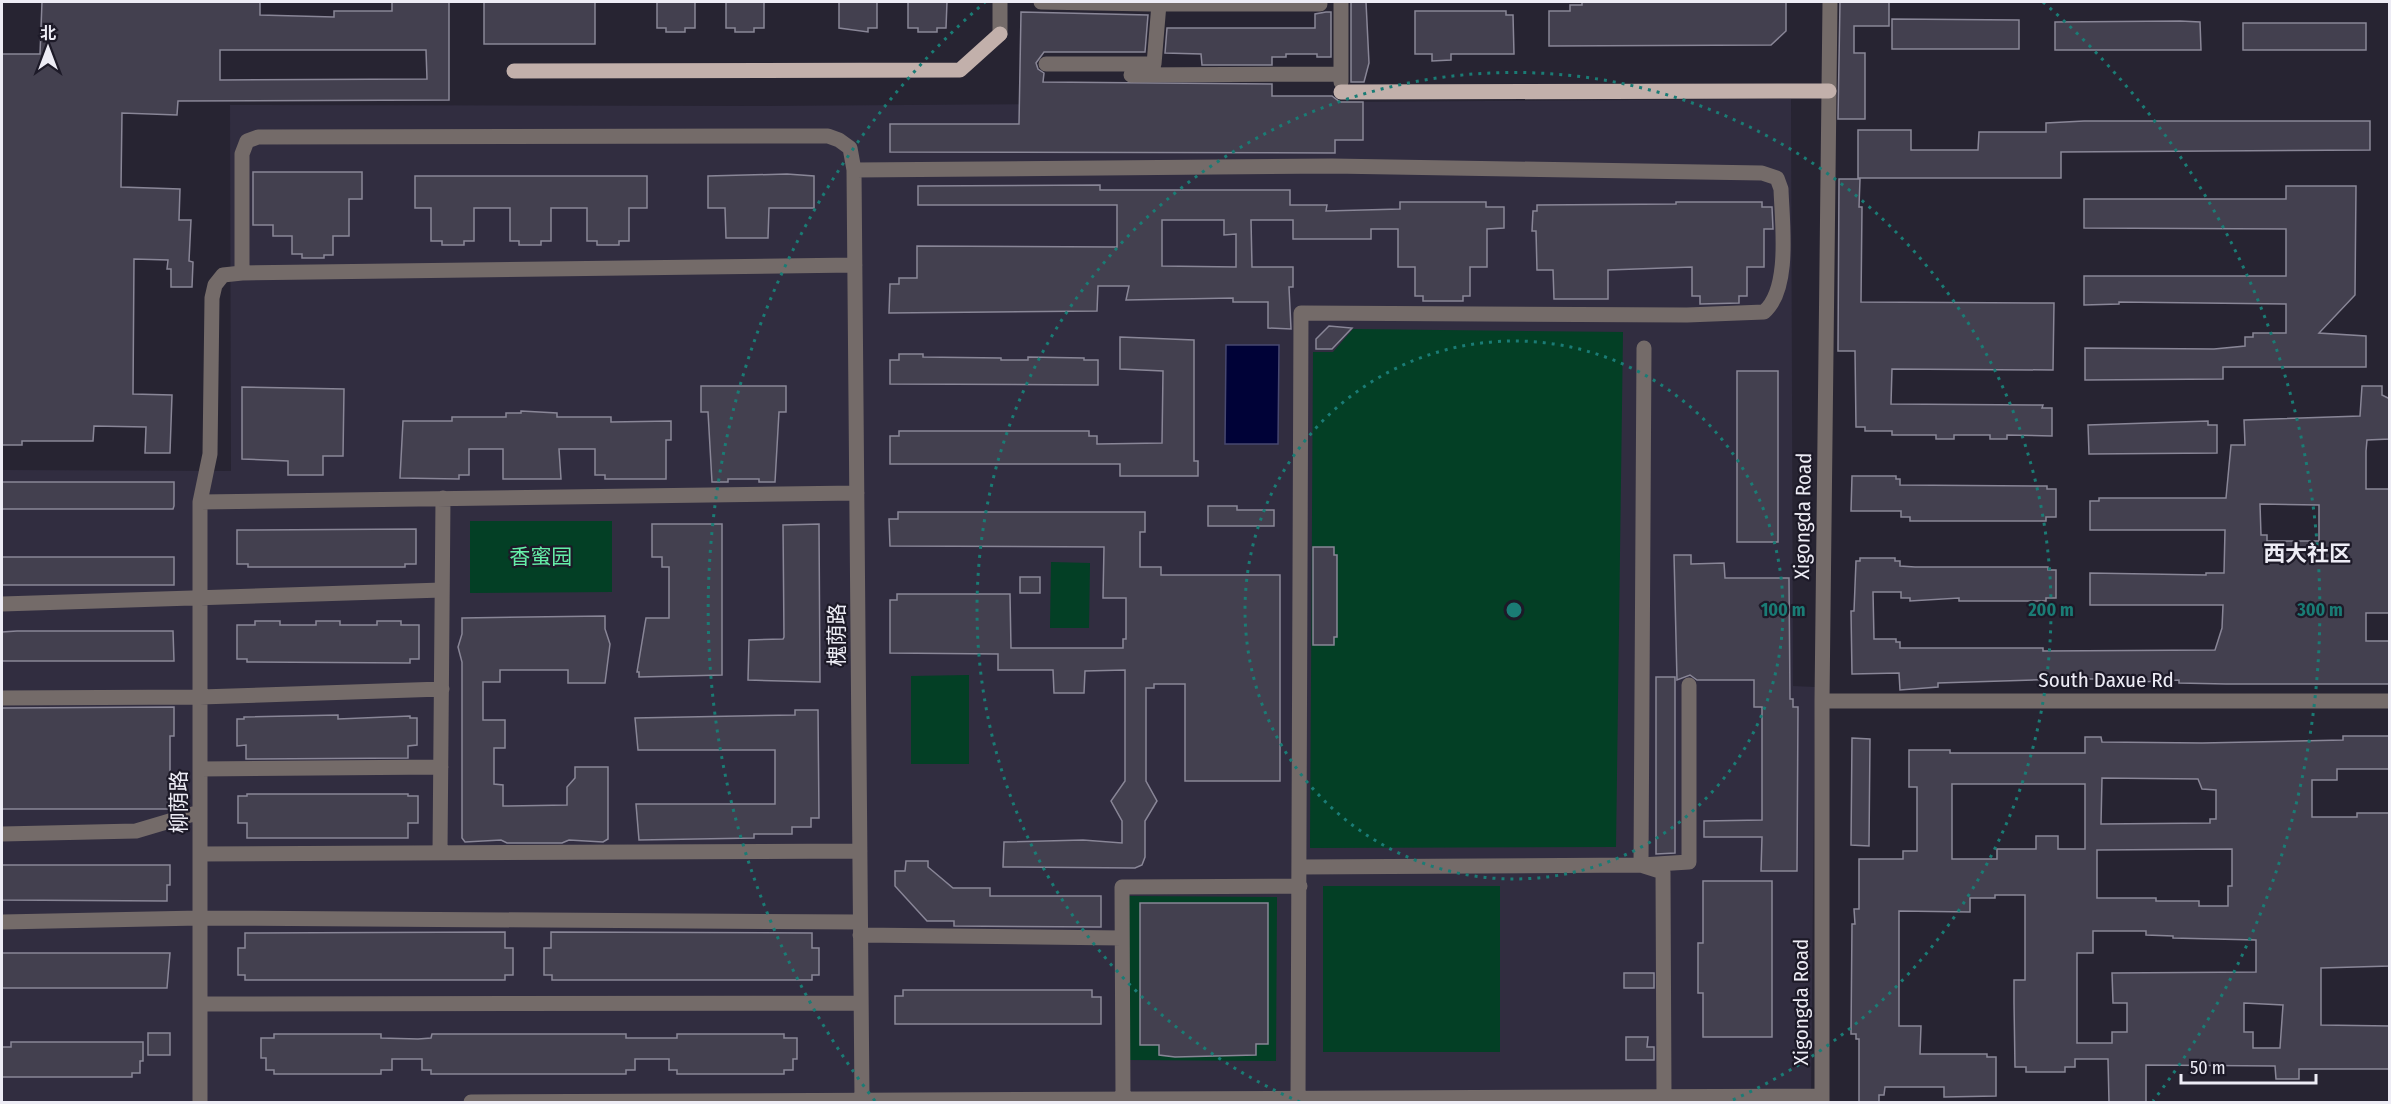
<svg xmlns="http://www.w3.org/2000/svg" width="2391" height="1104" font-family="'Fira Sans Condensed','Noto Sans SC',sans-serif">
<rect width="100%" height="100%" fill="#272432"/>
<path fill="#312d40" d="M1791,99l2,587 22,1 -4,415h-1809v-632l229,1 -1,-366 527,1z"/>
<path fill="#033f25" d="M1353,329l270,3 -7,515 -306,1 3,-496h20z
M470,521h142v71l-142,1z
M1051,562l39,1 -1,65h-39z
M969,675v89h-58v-88z
M1323,886h177v166h-177z
M1129,896l148,1 -1,164 -148,-1z"/>
<path fill="#000237" stroke="#474870" stroke-width="1.5" d="M1226,345h53l-1,99h-53z"/>
<path fill="#43404f" stroke="#898697" stroke-width="1.5" fill-rule="evenodd" d="M42,2h218v13l74,2v-6h58v-9h57v98l-271,1 -1,14 -55,-2 -1,74 59,2 -1,31h12l-2,41 4,1 -1,25h-21v-18h-4l1,-9 -34,-1 -1,135 39,1 -2,58h-25l1,-26 -52,-1 -1,15h-71v4h-20v-391h38zM220,50h206l1,29 -207,1z
M484,2h111v42h-111z
M657,2h38v26h-10v4h-19v-4h-9z
M726,2h38v26h-10v4h-19v-4h-9z
M839,2h38v26h-9v4l-29,-4z
M908,2h39l-1,26h-9v4h-19v-4h-10z
M1351,2h15l3,61 -5,19h-13z
M1582,2h204v29l-15,14 -222,1v-35h21v-6h12z
M1840,2h49v24h-35v27h11v66h-27z
M1415,11h91v4h7l1,39h-63v6l-19,1v-7h-17z
M1021,12l127,3 -3,37h-101l-8,11 2,6 6,4 -1,9 229,2v12h60l8,6h23v38h-28v13l-445,-1v-28h129z
M1326,12h5v45h-14v-3h-31v3h-14v8h-70l-1,-11 -36,-1 2,-25h148v-14z
M1892,19l127,1v29h-127z
M2180,21l20,1 1,28h-146v-28z
M2243,23h123v27h-123z
M2084,121h286v29l-309,2v26h-203v-48h53v20h67l1,-18h67v-9z
M253,172h109v27h-13v37h-16v19h-9v3h-22v-4h-10v-18h-19v-11h-20z
M787,174l27,2v32h-45l-1,30h-42l-1,-30h-17v-32z
M415,176h232v32h-18v33h-10v4h-22v-4h-10v-33h-36v33h-10v4h-22v-4h-9v-33h-36v33h-10v4h-22v-4h-11v-33h-16z
M1839,179h21l-1,28h3l-1,95 193,1 -1,67 -161,-1 -1,35 152,1 -1,3h10v28l-45,-1v4h-17v-4h-36v4h-18v-4h-44v-4h-27v-4h-9l-1,-76h-17z
M1100,185v5h190v15h37l-1,6 74,-2v-7h86v5h18v21l-17,1v38h-17v29h-7v5h-40v-5h-8v-29h-17v-38h-27v10h-78v-19h-42l1,47h41v20h-4l2,42 -23,-1v-26h-35v-4l-107,2 3,-14h-31l-1,25 -208,2 1,-29h9v-6h18v-32l200,1v-42h-199v-19zM1162,220h62v15l12,-1v33l-74,-1z
M2286,186h70l-1,109 -36,38 47,3v31h-143v12l-138,1v-32l129,1 31,-3v-9h8v-4h33v-29l-167,-2v2l-35,1v-29h202v-47l-202,-1v-29h202z
M1676,202h86v5h10l1,22h-9v38h-17v29h-8v7l-39,1v-8h-8v-29l-84,3v29h-54l-1,-29h-16l-1,-39h-4l1,-20h4v-6l139,-1z
M1329,326l23,2 -20,21h-16v-10z
M1120,337l74,3v121h4v15h-78v-12h-230v-28h9v-5h190v5h8v8l65,-1 1,-72 -43,-2z
M899,354h24v3l78,1v2h27v-3l56,1v2h14v25l-208,-1v-24h9z
M1737,371h41v171h-41z
M701,386h85v26h-7l-4,70h-16v-3h-31v3h-16l-4,-70h-7z
M2362,386h20v9l8,4v40l-23,1 -1,11v38h24v124h-24v28h24v43h-164l-47,-1v-3l-57,3v-4h-37v4h-18v-4l-129,4v4l-38,3 -1,-17 -47,1 -1,-63h3l2,-50h4v-3h35v3h5v5l15,1h133v3h8v28h-10v3h-87v-3l-49,3v-3h-9v-6h-28l1,47h22v3h4v6h143v3l172,-1 7,-22 1,-23h-133v-32l116,2v-2h18l1,-43h-135v-29h9v-3h127l5,-53h14l-1,-25 116,-4zM2260,504l59,1v36h-52v-6h-6z
M242,387l102,2 -1,67h-20v19h-35v-14l-46,-2z
M521,411l36,2v4h54v5l60,-1v19h-5v39h-61v-4h-10v-26h-36l2,30h-58v-30h-34v26h-10v4l-59,-1 3,-57h49v-4h54v-4h15z
M2208,421v4h9v28l-128,1 -1,-29z
M1852,476h44v3h4v6l147,1v3h9v28h-10v4h-136v-4h-9v-6h-50z
M2,482h172v24l-1,3h-171z
M1208,506h29v4h37v16h-66z
M898,512h247v20h-5v35h21v8h119v206h-95v-97h-31v4h-8v93l11,20 -12,20v36l-3,8 -7,3 -132,-1 1,-25 79,-2 39,3v-22l-11,-20 14,-20v-111l-40,1 -1,22h-30l-1,-23h-55v-16l-108,-1v-53h7v-6h113l1,54h112v-9h3v-41h-23l1,-51 -214,-1 -1,-27h9z
M652,524h70v151l-83,2v-5h-2l9,-54h23v-51h-7v-10h-10z
M819,524l1,158 -72,-2 1,-40 34,-1 1,-2 -1,-112z
M416,529v35h-11v3h-157v-3h-11v-34z
M1313,547h21v8h3v82h-3v8h-21z
M1674,555h17v9l33,-1 1,15h64l1,121h3v8h5l-1,164h-36l1,-34h-58v-16l58,-1v-113h-8v-27h-57l-7,-5 -13,5z
M2,557h172v28h-172z
M1020,577h20v16h-20z
M605,616v13l5,15 -5,39h-37v-13h-68v12h-17v38h22v28h-11v36l9,1v21l64,-1v-18l8,-9v-11h33v72l-5,3 -34,-2 -7,3h-55l-6,-3 -36,2 -3,-4v-176l-4,-15 4,-13v-16z
M255,621h25v4h36v-4h24v4h37v-4h24v4h18v34h-9v4l-163,-1v-3h-10v-34h18z
M17,631h156l1,30h-172v-29z
M1656,677h19v176l-19,1z
M174,707v29h-4v48h4v25h-172v-101z
M795,710h23l1,108h-8v9h-19v7h-38v4l-115,2 -3,-36h139v-54h-137l-3,-32 160,-3z
M338,715v4l72,-3v2h7v27l-9,1v12l-162,1v-14l-9,1v-27h7v-2z
M2343,736h47v33h-53v11h-25v37h45v-4h33v153l-69,2v57l69,1v43h-91v10h-23l-1,-13 -129,-1v37h-37l-1,-43h-33v8h-10v5h-39v-5h-11l-1,-64v-23h11v-85h-30v3h-25v14l-71,-1v115h22l-1,28h67v3h9v39l-52,1v-10h-59l-1,8h-5v7h-20v-63h-3v-5h-5l1,-110h3l-1,-15h5v-50h44v-8h14v-64h-8v-37h41v3h135v-16h16l1,5 100,1 141,-3zM2102,778l96,1 4,10 14,1v29h-6v4l-109,1zM1952,784h133v65h-27v-13h-22v13h-39v10h-45zM2232,849v37h-4v20h-29v-5h-43v-3h-59v-48zM2093,931h53v4l27,1v2l83,2v32l-144,1 1,30h14v29h-15v11h-35v-90h16zM2244,1003l39,2 -3,43h-27v-16h-9z
M1852,738l18,1 -1,107 -18,-1z
M247,794h161v2h10v27h-10v15h-161v-15h-9v-27h9z
M906,861h22v6l25,21h37v8h111v31l-147,-1v-5h-27l-32,-35v-15h10z
M2,865h168v20h-3v16l-165,-1z
M1703,881h69v156h-69v-44h-5v-50h5z
M1140,903h128v141h-12v11l-81,2 -16,-2v-10h-19z
M505,932v16h8v27h-8v5h-260v-5h-7v-27h7v-15z
M551,932l261,1v15h7v27h-7v5h-260v-5h-8v-27h7z
M2,953h168l-3,35h-165z
M1624,973h30v15h-30z
M903,990h189v7h9v27h-206v-28h8z
M148,1033h22v22h-22z
M274,1034h107v4l37,1 13,-1 1,-4h194v4h51v-4h107v4h13v21h-4v11h-9v4h-107v-4h-8v-11h-34v11h-9v4h-195v-4h-9v-11h-30v11h-11v4h-107v-4h-8v-12h-5v-20h13z
M1626,1037h22l-1,10h7v13h-28z
M11,1042h132v19h-3v12h-8v4h-130v-30h9z"/>
<g fill="none" stroke-linecap="round" stroke-linejoin="round">
<path stroke="#746b69" stroke-width="15" d="M1041,2l109,2
M1151,2l-1,2h170
M1341,2v80
M1000,34v-32
M1046,64h108l5,-60
M1131,75l210,-1
M854,170l478,-4 430,7 15,5 4,11c1,33 10,100 -17,123l-77,3 -386,-2 -3,785
M242,273v-119l5,-13 11,-4 570,-1 11,4 11,8 4,22 8,930
M1644,348l-3,517 22,7 1,225
M200,502l657,-9
M2,604l440,-14
M2,698l198,-1 242,-8
M1822,701h568
M200,769l241,-2
M2,834l134,-3 64,-19
M440,853l3,-355
M200,854l660,-3
M1300,867l341,-2 48,-3v-177
M2,922l198,-4 660,4
M860,935l262,3
M200,1004l661,-1
M1123,1098l-1,-211 178,-1
M200,1102v-600l10,-48 2,-156 3,-13 8,-10 19,-2 613,-8
M471,1102l1351,-6
M1822,1102v-401l8,-699"/>
<path stroke="#c2b0ab" stroke-width="15" d="M514,71l446,-1 40,-36
M1341,92l488,-1"/>
</g>
<g fill="none" stroke="#1a7c75" stroke-width="3" stroke-dasharray="3 6">
<circle cx="1514" cy="610" r="269"/>
<path d="M1300 1102A537 537 0 1 1 1728 1102"/>
<path d="M875 1101A806 806 0 0 1 985 2M2043 2A806 806 0 0 1 2153 1101"/>
</g>
<g text-anchor="middle" dominant-baseline="central" stroke-width="4.5" stroke-linejoin="round" paint-order="stroke">
<g font-size="21" fill="#edecf5" stroke="#1d1a28">
<text transform="translate(1803 516) rotate(-89)">Xigongda Road</text>
<text transform="translate(837 635) rotate(-90)">槐荫路</text>
<text x="2106" y="680">South Daxue Rd</text>
<text transform="translate(179 802) rotate(-90)">柳荫路</text>
<text transform="translate(1801 1002) rotate(-90)">Xigongda Road</text>
</g>
<g font-size="21" fill="#65efa8" stroke="#1d1a28">
<text x="541" y="557">香蜜园</text>
</g>
<g font-size="22" font-weight="bold" fill="#edecf5" stroke="#1d1a28">
<text x="2307" y="553">西大社区</text>
</g>
</g>
<circle cx="1514" cy="610" r="9" fill="#1a7c75" stroke="#1d1a28" stroke-width="3"/>
<g font-size="18" text-anchor="middle" font-weight="bold" fill="#1a7c75" stroke="#1d1a28" stroke-width="4.5" stroke-linejoin="round" paint-order="stroke">
<text x="1783" y="616">100 m</text>
<text x="2051" y="616">200 m</text>
<text x="2320" y="616">300 m</text>
</g>
<rect width="2391" height="1104" fill="none" stroke="#edecf5" stroke-width="6"/>
<g transform="translate(48 48)" stroke="#1d1a28" stroke-width="4.5" paint-order="stroke">
<path d="M0-4.5L10 22L0 15L-10 22Z" fill="#edecf5"/>
<text y="-9" font-size="16" font-weight="bold" text-anchor="middle" fill="#edecf5">北</text>
</g>
<path d="M2181 1074v9h135v-9" fill="none" stroke="#edecf5" stroke-width="3"/>
<text x="2190" y="1074" font-size="18" fill="#edecf5" stroke="#1d1a28" stroke-width="4.5" paint-order="stroke">50 m</text>
</svg>
